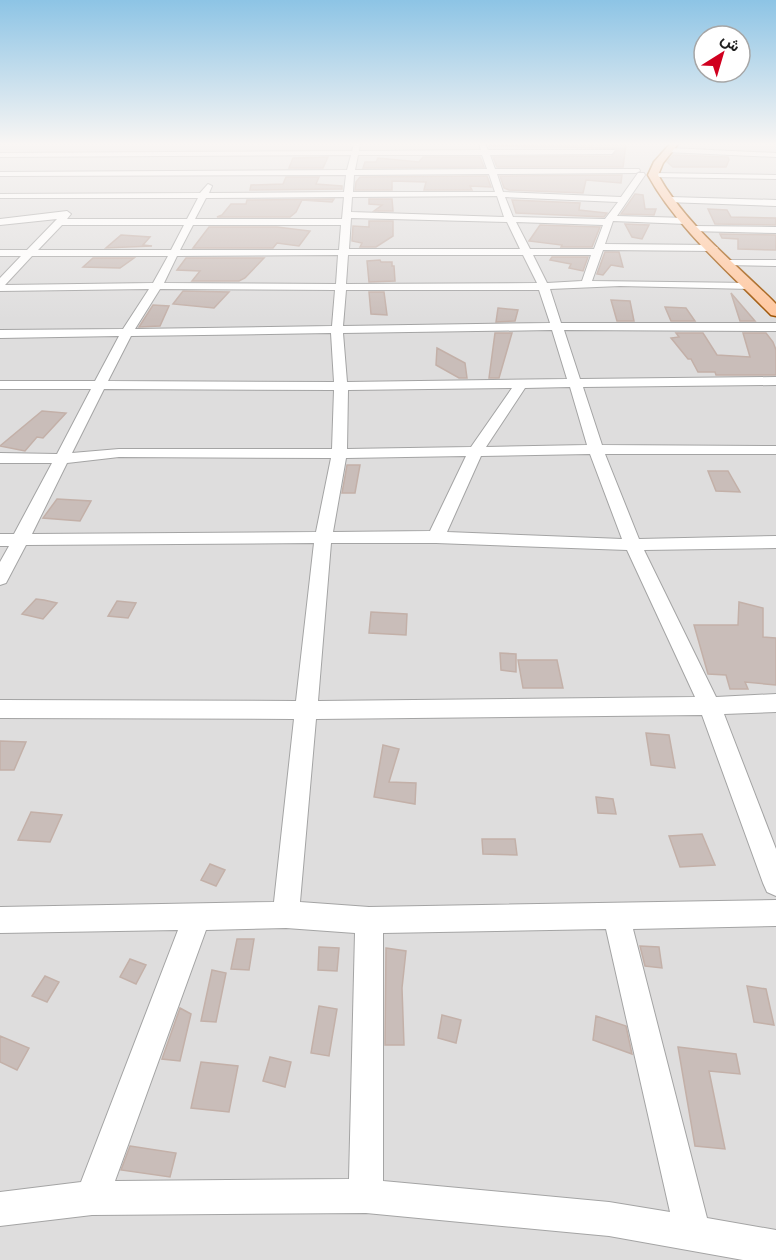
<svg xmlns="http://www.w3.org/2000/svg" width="776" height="1260" font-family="Inter,Vazirmatn,sans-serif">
<rect width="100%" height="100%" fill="#f1ece6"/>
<path fill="#dedddd" d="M0,144h776v1116h-776z"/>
<path fill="#c9bdb9" stroke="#c3b0a8" stroke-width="1.5" d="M507,144h119l-3,23h-126l-4,-10 119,-1 5,-6 -2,-2 -126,-2h17z
M673,155l55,2 1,3 -3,7h-53l-6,-5z
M328,157l-5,11h-34l4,-10z
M423,157h57l4,10 -121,1 2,-6h11l2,-4 41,4z
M622,175l-1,8 -35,-3 -3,13 -74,-3 -5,-2 -4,-12z
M487,176l4,11 -21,-1 2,4h-48l2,-8 -34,-1v9h-37l1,-8 4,-5z
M286,177h33l-3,7 26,2v3l-92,1 1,-5 32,-1z
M635,194l8,1 2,14h11l-2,6 -33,-1z
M334,199l-2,3 -30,-2 -6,12 -6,5h-73l5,-2 9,-11h15l1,-4z
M369,199h23l1,12h-19l8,-6 -13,-1z
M512,200l68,3 -1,7 28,3 -3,4 -88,-4z
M708,209l19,1 4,7 45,1v7l-61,-1z
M369,221h24v15l-17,11h-16l2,-4 -10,-2 1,-15 16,1z
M625,224l24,1 -7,14 -10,-2z
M540,225l60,2 -8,20h-31l1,-2 -33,-4z
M209,227h68l33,4 -11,15 -22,-3 -4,5h-80z
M720,234l56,1v15l-38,-1v-10l-16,-1z
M121,235l29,2 -7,8 9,1 -46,2z
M605,252h14l4,15 -12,-2 -8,10 -6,-1z
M552,257h36l-5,14 -14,-3 2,-4 -21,-4z
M93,258h41l-14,10 -37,-1z
M186,258h78l-19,20 -6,3h-47l8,-10 -23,-1z
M380,260l1,2h11v4h2l1,15 -26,1 -2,-21z
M183,291l46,1 -15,16 -41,-4z
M369,292h15l3,23 -16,-1z
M731,293l24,28h-15z
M611,300l19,1 4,20h-17z
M153,305l16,1 -9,20 -21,1z
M665,307l21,1 9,13h-24z
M498,308l20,2 -3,11 -19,1z
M495,333h17l-13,45h-10z
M676,333h27l14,22 33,2 -7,-24h23l7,9 3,8v25h-60l-1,-3h-17l-7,-13h-3l-17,-21 8,-1z
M437,348l28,15 2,15h-8l-23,-13z
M42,411l24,2 -23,25 -6,-1 -12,14 -25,-5z
M347,465h13l-5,28h-13z
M708,471h20l12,21 -24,-1z
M57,499l34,2 -11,20 -37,-3z
M36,599l8,1 13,3 -14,16 -21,-5z
M117,601l19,2 -8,15 -20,-2z
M739,602l24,6v29l13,1v47l-31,-3 3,7h-18l-4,-14 -18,-1 -14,-49h44z
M371,612l36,2 -1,21 -37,-2z
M500,653l16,1v18l-15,-2z
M518,660h39l6,28h-40z
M646,733l23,2 6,33 -24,-3z
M0,741l26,1 -12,28h-14z
M383,745l16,4 -10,33 27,1 -1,21 -41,-7z
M596,797l17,2 3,15 -18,-1z
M31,812l31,3 -12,27 -32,-2z
M702,834l13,31 -35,2 -11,-31z
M482,839h33l2,16 -34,-1z
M210,864l15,6 -9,16 -15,-6z
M237,939h17l-5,31 -18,-1z
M640,946l19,1 3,21 -17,-2z
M319,947l20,1 -2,23 -19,-1z
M386,948l20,3 -4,37 2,57h-19z
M130,959l16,6 -10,19 -16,-7z
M212,970l14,3 -10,49 -15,-1z
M45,976l14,6 -12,20 -15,-6z
M747,986l19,3 8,36 -20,-3z
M319,1006l18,3 -8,47 -18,-3z
M180,1008l11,6 -11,47 -18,-2z
M442,1015l19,5 -5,23 -18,-5z
M596,1016l30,10 6,28 -39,-14z
M0,1036l29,12 -12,22 -17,-8z
M678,1047l58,7 4,20 -31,-3 16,78 -30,-3z
M270,1057l21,5 -6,25 -22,-6z
M201,1062l37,4 -9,46 -38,-4z
M130,1146l46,7 -6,24 -49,-7z"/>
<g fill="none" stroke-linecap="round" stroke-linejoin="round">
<defs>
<path id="minor" d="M354,144h6l-1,7 122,-1 -2,-6h6l3,6h127l-3,4 -122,1 5,14h144l1,2 -4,2 -139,1 6,18 118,5 17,-24h6l1,2 -28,41 69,2 4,3 -4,3 -73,-3 -8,23 108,1 5,3 -5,3 -110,-1 -11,31 159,2 5,3 -5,3 -131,-3 -70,3 11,34h215v8l-212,-1 16,49 196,-2v8l-193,2 19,58 174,1v8h-171l34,85 137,-3v12l-132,2 72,147 60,-3v18l-52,2 52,135v47l-9,-4 -4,-9 -61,-168 -386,4 -16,183 69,5 407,-7v26l-143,3 74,289 69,12v30h-33l-134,-24 -243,-23 -274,2 -92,11v-34l81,-10 97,-252 -178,3v-26l274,-5 20,-183 -294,-1v-18l296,1 18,-158 -288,2 -20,38 -6,2v-23l9,-16h-9v-12h14l38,-71h-52v-10l57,1 34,-65h-91v-8h95l24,-45 -119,2v-8l123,-1 26,-40 -149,2v-13l21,-22h-21v-6h27l30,-31 -57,6v-6l67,-8 4,3 -4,5h120l11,-21h-198v-4l200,-1 8,-9 4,2 -3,7 135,-1 2,-17 -346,1v-4l347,-2 4,-15 -351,2v-4l352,-2zM358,155h124l5,14 -132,1zM489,174l6,18h-142l1,-17zM497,196l7,21 -153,-5 1,-15zM344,197l-2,22h-147l11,-21zM505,197l113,5 -13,17 -92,-2zM351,218l156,4 13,27h-171zM516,222l87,3 -9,24h-64zM62,225h122l-13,25h-133zM193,225h148l-2,25h-159zM338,255l-2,29 -172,-1 13,-27zM348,255h175l14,28 -191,1zM533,255h58l-9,26 -35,2zM32,256h136l-15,27 -148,2zM160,289l175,1 -3,36 -197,3zM346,290h193l11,33 -207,3zM552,330l15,49 -220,3 -4,-49zM331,333l3,49 -226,-1 23,-45zM570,387l17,58 -101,2 39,-59zM512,388l-41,59 -124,2 1,-59zM104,389l230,1 -2,59h-213l-47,4zM590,454l32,85 -175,-7 34,-76zM466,456l-36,75 -97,1 13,-74zM119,457l212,1 -15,74 -284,2 35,-71zM331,543h105l191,7 68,147 -377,4zM286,928l69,5 -6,246 -234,2 91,-251zM606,929l64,283 -61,-10 -226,-21v-248z
M669,148l107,5v4l-110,-5z
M653,173l123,2v4l-126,-2 -1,-2z
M670,197l106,3v6l-109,-4 -1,-2z
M693,226l83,1v6l-86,-2v-4z
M730,260h46v6l-50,-1v-4z"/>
<path id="major" d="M670,144h8l-15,19 -5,12c27,49 79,90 118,129v12l-5,-1c-41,-42 -95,-88 -123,-140l6,-13z"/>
</defs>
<use href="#minor" stroke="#a4a4a4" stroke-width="2"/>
<use href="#major" stroke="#9c5100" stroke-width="3"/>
<use href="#minor" fill="#fff" fill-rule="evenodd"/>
<use href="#major" fill="#ffc69d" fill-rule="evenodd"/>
</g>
<linearGradient id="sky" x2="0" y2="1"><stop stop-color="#8dc4e5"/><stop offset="0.45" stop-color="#f9f6f4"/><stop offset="1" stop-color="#f9f6f4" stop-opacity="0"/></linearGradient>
<rect width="776" height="320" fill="url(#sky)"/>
<g transform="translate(722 54) rotate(37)"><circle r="28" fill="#ffffff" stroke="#a6a6a6" stroke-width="1.5"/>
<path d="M0-4.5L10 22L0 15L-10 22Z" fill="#d0001f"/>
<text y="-9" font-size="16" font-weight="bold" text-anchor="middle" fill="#202020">ش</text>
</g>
</svg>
